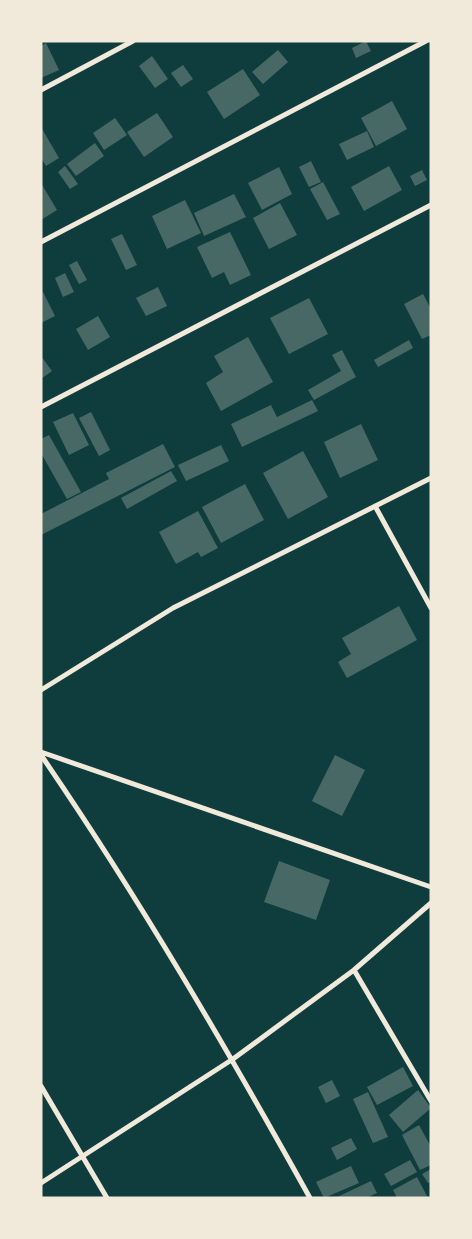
<svg xmlns="http://www.w3.org/2000/svg" width="472" height="1239" font-family="Inter,sans-serif">
<rect width="100%" height="100%" fill="#0f3d3e"/>
<path fill="#486865" d="M366,41l5,10 -15,7 -4,-10z
M46,43l13,27 -18,8v-32z
M278,50l10,12 -25,22 -11,-12z
M152,56l16,23 -13,9 -16,-22z
M183,65l10,14 -12,8 -10,-14z
M243,69l17,26 -36,24 -17,-27z
M392,101l15,28 -31,17 -15,-28z
M157,113l16,24 -29,20 -17,-25z
M115,118l12,17 -23,15 -11,-17z
M41,127l18,31 -13,8 -5,-8z
M367,131l7,16 -27,13 -8,-16z
M95,143l9,13 -28,20 -9,-12z
M311,161l10,21 -12,5 -10,-20z
M65,166l13,18 -8,5 -12,-17z
M389,166l13,24 -38,21 -13,-24z
M279,167l13,27 -30,16 -14,-27z
M422,170l5,10 -12,6 -5,-10z
M323,182l17,32 -13,6 -17,-31z
M41,183l16,27 -16,10z
M234,194l12,23 -42,19 -10,-23z
M185,200l16,33 -34,16 -15,-33z
M280,203l17,32 -28,14 -16,-31z
M230,232l21,43 -21,10 -6,-13 -12,6 -15,-31z
M122,234l15,31 -11,5 -15,-31z
M77,261l10,19 -8,4 -10,-19z
M65,273l9,19 -11,5 -8,-19z
M158,287l9,19 -21,10 -10,-18z
M41,288l14,28 -14,7z
M423,294l8,15v26l-9,4 -18,-35z
M309,298l19,36 -39,20 -19,-36z
M98,316l12,21 -22,13 -12,-21z
M248,337l25,45 -52,29 -15,-28 17,-11 -9,-16z
M409,340l4,8 -35,19 -4,-7z
M342,350l14,27 -42,23 -6,-10 33,-19 -9,-16z
M41,356l11,15 -11,8z
M312,400l6,11 -76,36 -11,-23 40,-19 6,12z
M91,412l19,38 -11,6 -20,-38z
M73,413l16,32 -20,10 -16,-33z
M361,424l17,36 -38,18 -16,-36z
M49,435l32,57 -14,7 -26,-46v-14z
M163,444l12,23 -134,68v-21l68,-35 -3,-6z
M221,445l8,16 -43,20 -8,-16z
M303,451l25,46 -40,22 -25,-46z
M171,471l6,10 -50,28 -6,-11z
M245,484l19,36 -43,23 -19,-36z
M198,511l20,37 -17,9 -3,-5 -22,12 -17,-32z
M399,606l18,34 -70,38 -9,-16 13,-8 -9,-16z
M335,755l30,15 -23,46 -30,-15z
M279,861l51,19 -14,40 -52,-18z
M403,1067l10,19 -36,19 -10,-18z
M332,1080l8,16 -14,7 -8,-16z
M418,1090l13,18 -28,24 -14,-17z
M368,1092l20,45 -15,6 -20,-44z
M419,1125l12,22v18l-11,5 -18,-35z
M351,1138l6,11 -20,11 -6,-12z
M410,1160l7,12 -26,14 -7,-12z
M351,1166l8,17 -35,15 -8,-16z
M431,1169v13l-3,1 -6,-9z
M417,1177l11,21h-31l-4,-8z
M371,1181l6,12 -11,5h-31z"/>
<g fill="none" stroke-linecap="round" stroke-linejoin="round">
<path stroke="#f1e9da" stroke-width="5" d="M41,90l92,-49
M41,242l385,-201
M41,407l390,-202
M375,506l56,102
M41,690l132,-82 258,-130
M41,752l390,135
M41,755c98,143 185,292 269,443
M354,970l77,131
M41,1086l66,112
M41,1183l192,-124 121,-89 77,-67"/>
</g>
<rect width="472" height="1239" fill="none" stroke="#f1e9da" stroke-width="85"/>
</svg>
